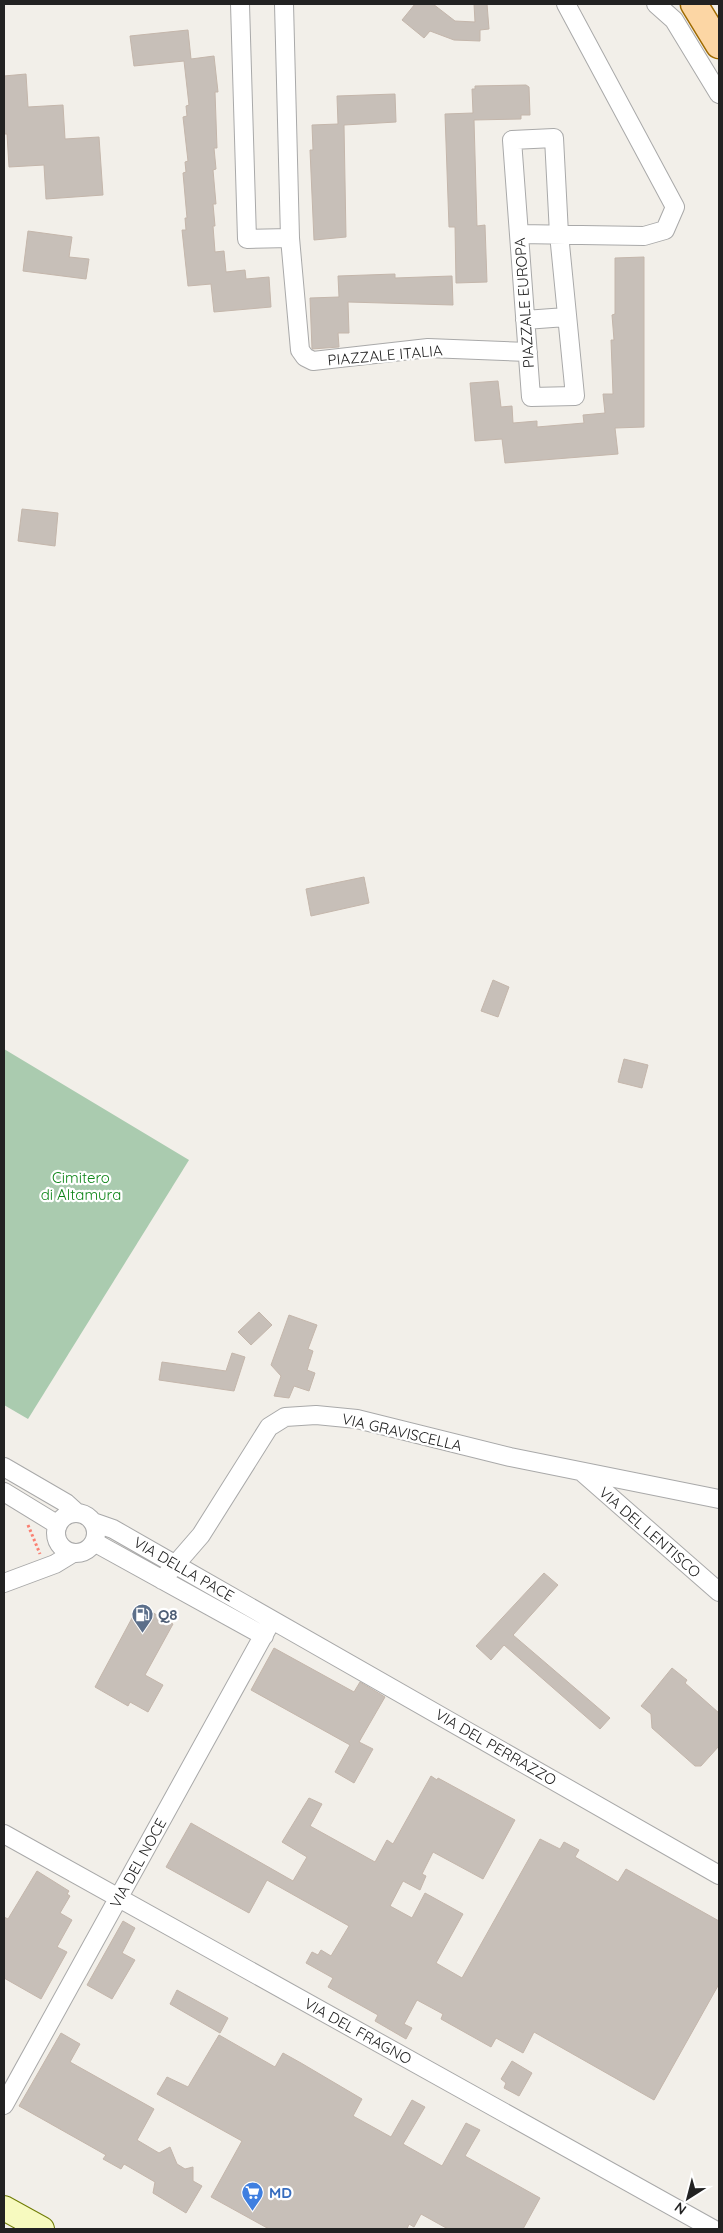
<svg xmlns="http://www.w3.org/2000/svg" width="723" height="2233" font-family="Quicksand,sans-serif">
<rect width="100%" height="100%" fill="#f2efe9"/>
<path fill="#aacbaf" d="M4,1049l185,111 -161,259 -24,-14z"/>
<path fill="#c7bfb8" stroke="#c4b6ab" d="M415,4h18l22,17 20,1 -1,-18h13l2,25 -9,1v11l-26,-1 -24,-9 -6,7 -22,-18z
M188,30l3,29 23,-3 4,36h-3l2,56h-3l2,21 -3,1 3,34h-3l2,22h-2l2,26 9,-1 2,21 19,-2 1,9 23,-2 2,30 -57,5 -3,-28 -23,2 -6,-56h4l-1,-12h2l-4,-45 3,-1 -1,-10 3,-1 -5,-44 4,-1 -1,-10 3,-1 -5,-44 -50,5 -4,-30z
M26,74l2,33 35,-2 2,34 34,-2 4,58 -57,4 -2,-34 -35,2 -2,-33h-3v-58z
M526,85l3,2 1,28h-9v4l-47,1 3,106 8,-1 2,57 -31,1 -1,-56h-6l-4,-113 28,-1 -1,-24h3v-3z
M395,94l1,28 -52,3 2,112 -32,3 -4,-90h3l-1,-25 26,-1 -1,-28z
M28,231l44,6 -3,20 20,2 -3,20 -63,-8z
M644,257v170l-29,1 3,26 -113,9 -3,-24 -27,2 -5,-58 28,-2 3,26 11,-1 1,17 24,-2v6l47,-4 -1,-8 22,-2 -2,-19h10l-2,-54h3l-2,-25 3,-1v-56z
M395,274v4l57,-2 1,29 -105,-3 1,31h-11l1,14 -27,2 -2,-51 29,-1 -1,-21z
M22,509l36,4 -3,33 -37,-5z
M364,877l5,26 -58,13 -5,-27z
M493,980l16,7 -11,30 -17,-6z
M624,1059l24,6 -6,23 -24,-6z
M259,1312l13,13 -21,20 -13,-13z
M289,1315l28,10 -9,24 5,2 -6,19 8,3 -6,18 -15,-5 -5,12 -15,-2 7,-20 -10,-11z
M232,1353l13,4 -11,34 -75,-11 3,-18 64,9z
M544,1573l14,12 -45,50 97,83 -10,11 -96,-84 -13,15 -15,-14z
M139,1605l34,19 -28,51 18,10 -15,27 -18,-10 -2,4 -33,-19z
M274,1648l80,44 6,-10 25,15 -26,45 14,7 -19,34 -19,-11 15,-27 -99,-55z
M672,1668l15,12 -2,3 34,30v33l-18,20h-6l-43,-38 -1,-14 -10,-8z
M431,1776l6,4 1,-2 77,42 -32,59 -50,-27 -11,22 4,2 -6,14 -17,-9 -13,25 22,12 13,-25 38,21 -27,49 26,15 78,-139 20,10 4,-7 15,8 -4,7 43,25 8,-13 93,52v63l-65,116 -120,-68 -11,21 -27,-15 -5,9 -50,-28 2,-5 -26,-14 -13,24 8,4 -6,11 -31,-18 3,-6 -50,-28 5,-9 -27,-15 6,-11 6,3 3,-5 10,6 18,-30 -82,-46 -18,33 -83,-46 25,-44 102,58 14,-24 -25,-15 27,-44 13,6 -12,22 65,36 12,-22 6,4z
M37,1871l32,20 -2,3 3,2 -10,17 12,7 -15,27 10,5 -26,47 -37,-21v-61l4,2z
M123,1921l12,7 -13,25 13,7 -23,39 -25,-14z
M177,1990l51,28 -8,15 -50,-29z
M61,2033l19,11 -10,18 84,47 -17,31 22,13 11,-6 7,17 8,5 8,-2v14l9,5 -16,27 -33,-20 2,-11 -31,-18 -3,5 -18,-10 3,-4 -87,-49z
M219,2035l56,32 8,-14 18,10 61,36 -9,17 38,21 21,-37 13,7 -22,37 39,22 24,-43 14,7 -15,26 75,42 -17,31h-75l-27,-15 -7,13 -5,-3 -2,5h-138l-58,-32 31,-56 -85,-47 10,-17 21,10z
M512,2061l20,12 -13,23 -15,-8 2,-5 -5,-4z"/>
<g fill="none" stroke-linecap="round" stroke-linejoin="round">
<defs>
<path id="minor" d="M240,4l7,235 43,-1 -6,-234
M656,4l18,16 45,74
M554,138l5,96 16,162 -44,1 -19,-257z
M519,234l125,2 21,-6 10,-23 -109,-203
M290,238l10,112 5,7 8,4 115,-13 100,4
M525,320l41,-3
M4,1467l62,36 11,10
M582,1472l137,120
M4,1492l54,33
M56 1533a20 20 0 1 1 40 0a20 20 0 1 1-40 0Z
M93,1522l20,7 63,36 543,310
M94,1542l170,94
M162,1580l39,-45 68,-108 16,-10 31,-2 41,4 153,38 209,42
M4,1583l51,-19 18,-11
M4,1834l709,395
M4,2105l268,-485"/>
<path id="secondary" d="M4,2208l38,21"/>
<path id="primary" d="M694,4l25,41"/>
</defs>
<use href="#minor" stroke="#a9a9a9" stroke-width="20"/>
<use href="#secondary" stroke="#707d05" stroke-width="26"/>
<use href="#primary" stroke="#a06b00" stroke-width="29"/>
<path stroke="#fa8072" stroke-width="3" stroke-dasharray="2.5 2.5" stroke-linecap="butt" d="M28,1525l12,29"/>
<use href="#minor" stroke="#fff" stroke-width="18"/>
<use href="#secondary" stroke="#f7fabf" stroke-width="24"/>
<use href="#primary" stroke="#fcd6a4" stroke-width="26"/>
</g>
<defs>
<symbol id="fuel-pin" viewBox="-11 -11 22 30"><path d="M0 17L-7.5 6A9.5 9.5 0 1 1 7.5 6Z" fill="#5c6f8a" stroke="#fff"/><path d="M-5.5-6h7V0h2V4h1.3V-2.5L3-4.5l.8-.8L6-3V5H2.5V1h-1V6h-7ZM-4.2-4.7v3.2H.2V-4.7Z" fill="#fff"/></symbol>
<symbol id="supermarket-pin" viewBox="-11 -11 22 30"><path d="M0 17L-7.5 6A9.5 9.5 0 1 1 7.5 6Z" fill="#3f7fe0" stroke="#fff"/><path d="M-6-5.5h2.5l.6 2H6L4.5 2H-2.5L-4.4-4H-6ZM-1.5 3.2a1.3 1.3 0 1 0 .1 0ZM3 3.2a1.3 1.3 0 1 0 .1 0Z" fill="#fff"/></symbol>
</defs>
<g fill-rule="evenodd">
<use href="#fuel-pin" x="130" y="1602" width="25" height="34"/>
<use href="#supermarket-pin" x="240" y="2180" width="25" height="34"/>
</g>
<g text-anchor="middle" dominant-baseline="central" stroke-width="4.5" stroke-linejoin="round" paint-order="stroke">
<g font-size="15" fill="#222" stroke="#fff">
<text transform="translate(524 303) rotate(-94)">PIAZZALE EUROPA</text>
<text transform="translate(385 355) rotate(-5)">PIAZZALE ITALIA</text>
<text transform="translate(402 1432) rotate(13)">VIA GRAVISCELLA</text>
<text transform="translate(650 1532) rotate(41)">VIA DEL LENTISCO</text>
<text transform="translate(184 1569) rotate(30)">VIA DELLA PACE</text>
<text transform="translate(496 1747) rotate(30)">VIA DEL PERRAZZO</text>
<text transform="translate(138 1863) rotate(-61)">VIA DEL NOCE</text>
<text transform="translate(358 2031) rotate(29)">VIA DEL FRAGNO</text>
</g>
<g font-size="15" fill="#0c8416" stroke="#fff">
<text x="81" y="1177">Cimitero<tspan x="81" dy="17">di Altamura</tspan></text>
</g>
<g font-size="15" font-weight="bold" fill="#4e5e75" stroke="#fff" text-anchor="start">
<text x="158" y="1614">Q8</text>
</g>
<g font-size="15" font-weight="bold" fill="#366cbe" stroke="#fff" text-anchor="start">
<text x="269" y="2192">MD</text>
</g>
</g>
<rect width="723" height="2233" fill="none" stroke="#222222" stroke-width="10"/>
<g transform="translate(688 2198) rotate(216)" stroke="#ffffff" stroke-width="4" paint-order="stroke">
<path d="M0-4L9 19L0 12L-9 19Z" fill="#222222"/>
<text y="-8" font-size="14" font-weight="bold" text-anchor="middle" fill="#222222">N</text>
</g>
</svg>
